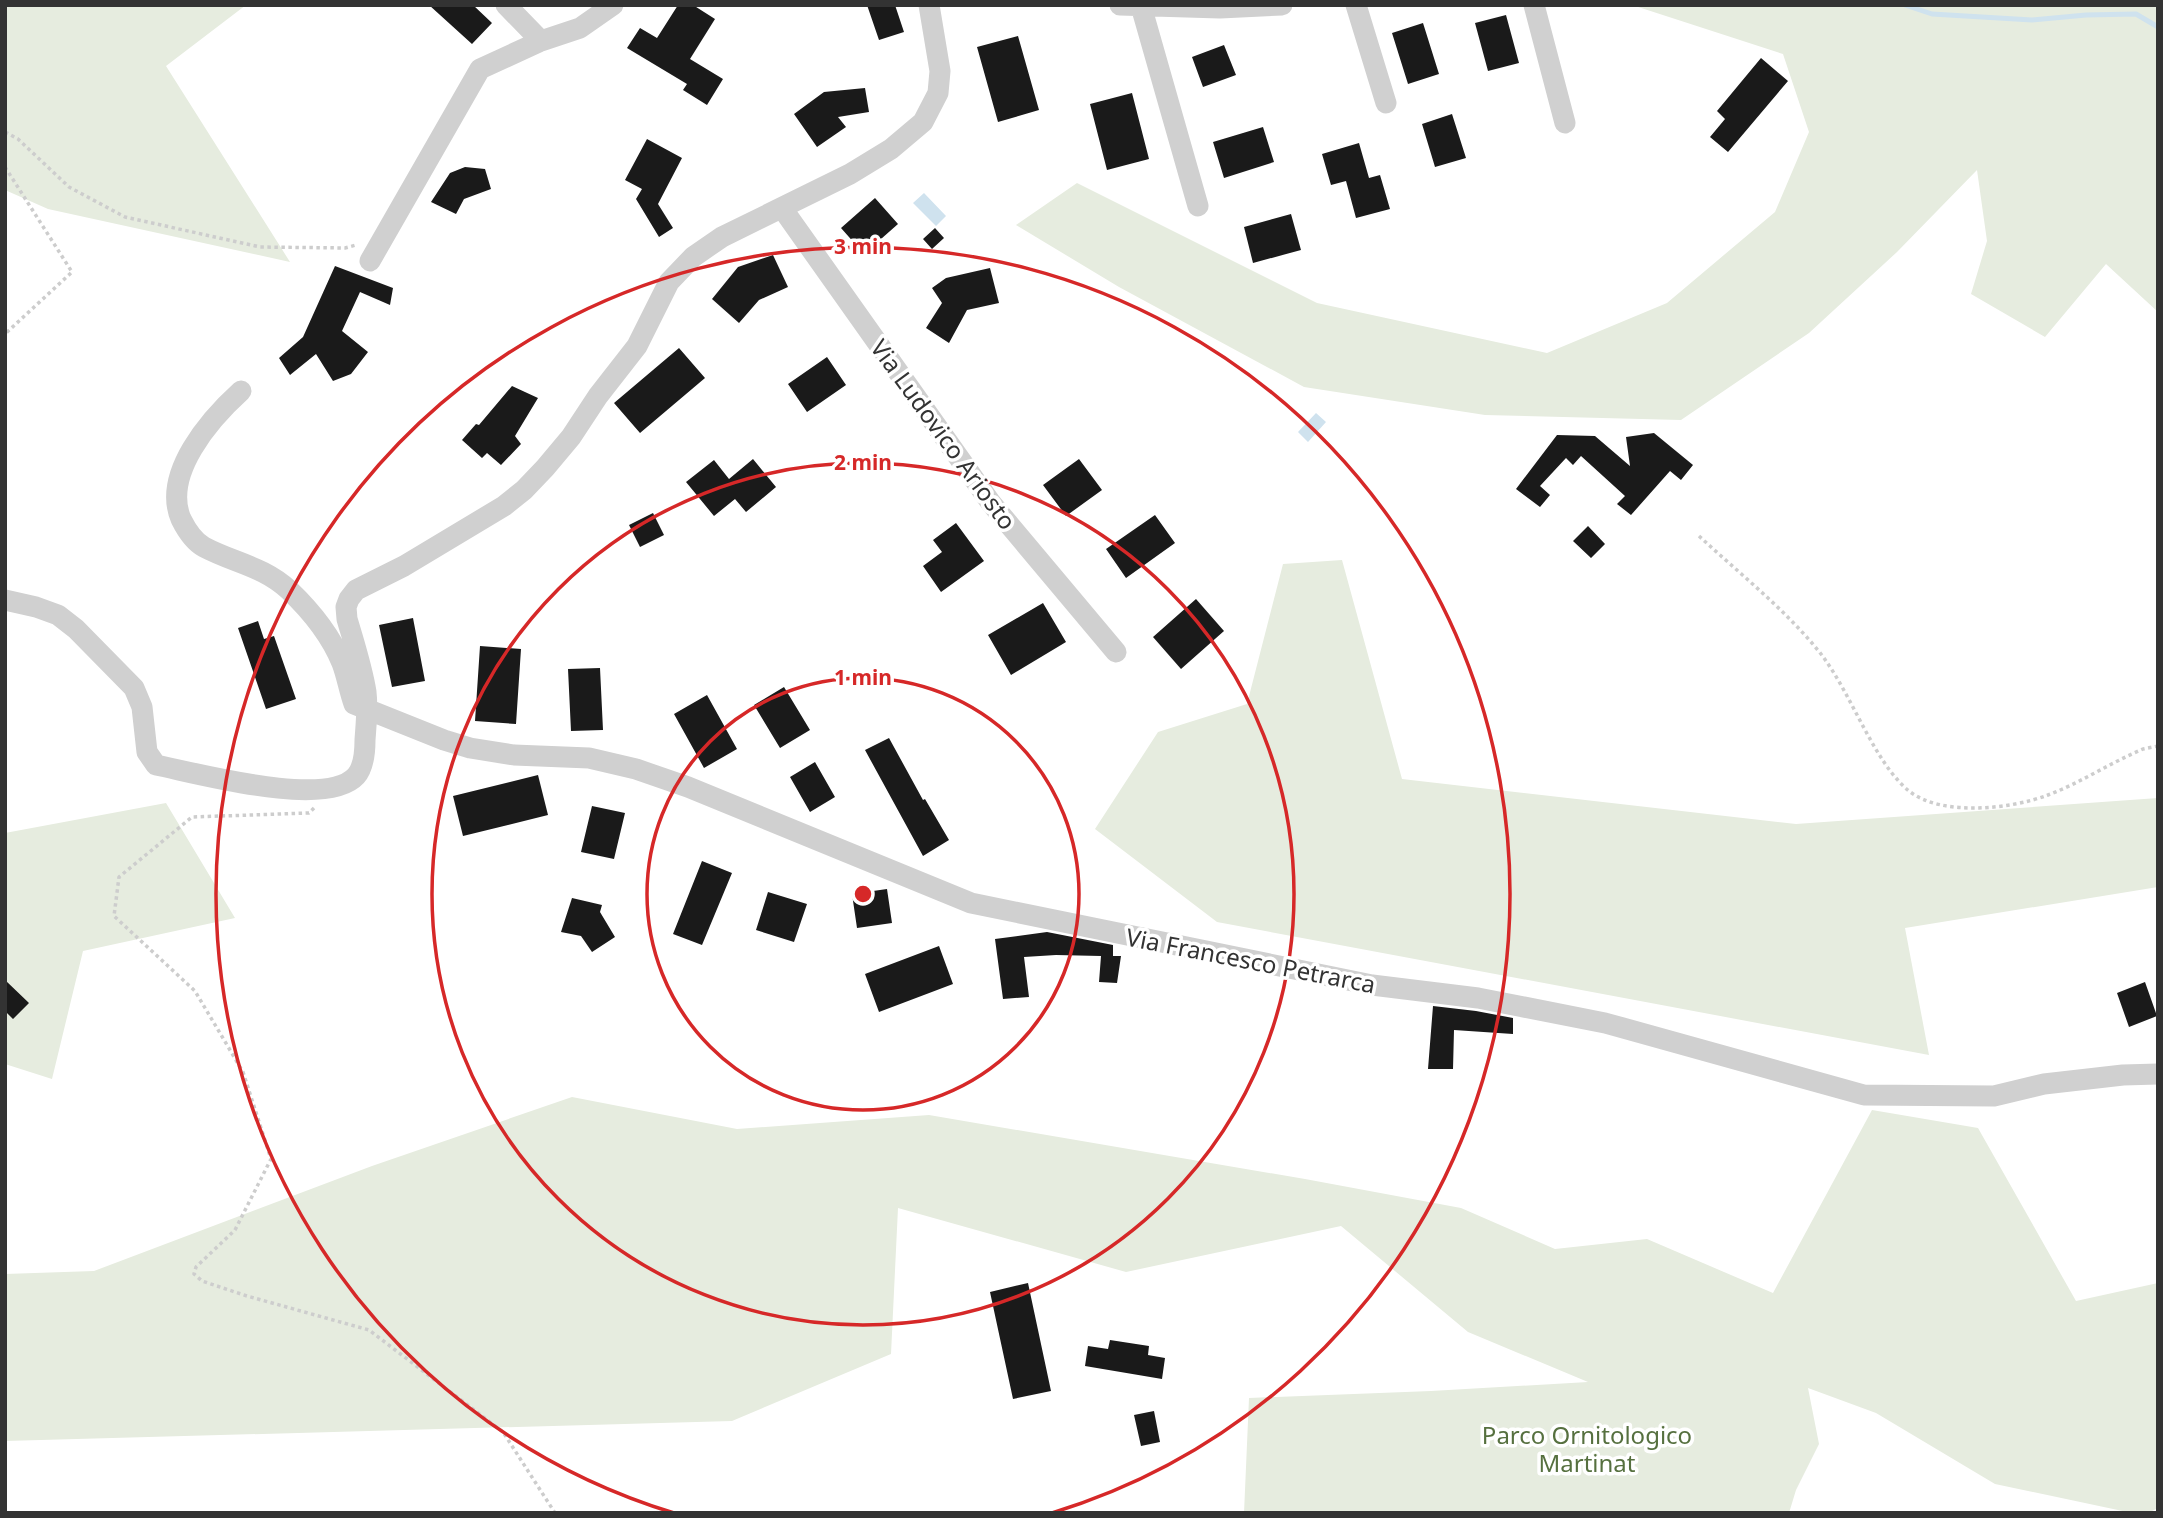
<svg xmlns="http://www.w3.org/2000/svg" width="2163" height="1518" font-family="'Noto Sans',sans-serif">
<rect width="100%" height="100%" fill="#fff"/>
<path fill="#e6ecdf" d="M5,5h241l-80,61 124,196 -242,-53 -43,-19z
M1632,5h526v307l-52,-48 -61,73 -74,-43 16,-53 -10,-71 -80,82 -88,81 -128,87 -196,-5 -181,-28 -185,-100 -103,-62 61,-42 240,120 230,50 120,-50 108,-91 34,-80 -26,-78z
M1342,560l60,219 394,45 362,-26v89l-253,41 24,127 -712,-133 -122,-93 63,-97 89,-28 36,-140z
M166,803l69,115 -152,33 -31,128 -47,-15v-231z
M572,1097l165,32 192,-14 376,64 156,29 94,41 92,-10 126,54 99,-183 106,18 98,173 82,-18v225l-10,5h-16l-137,-29 -119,-71 -68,-25 11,56 -23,46 -7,23h-545l5,-115 182,-7 157,-9 -120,-50 -127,-106 -215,46 -228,-64 -7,146 -159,67 -727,20v-167l89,-3 278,-105z"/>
<path fill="#cfe2ee" d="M924,193l22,23 -10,10 -23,-23z
M1316,413l10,9 -18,20 -10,-10z"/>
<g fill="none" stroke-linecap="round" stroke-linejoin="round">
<path stroke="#cfe2ee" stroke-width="5" d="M1905,5l27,9 100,6 54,-5 50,-1 22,13"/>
</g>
<path fill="#1a1a1a" d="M429,5h44l19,18 -20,21z
M678,5h15l22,14 -25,40 33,20 -16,26 -24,-15 4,-6 -60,-36 13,-20 17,10z
M867,5h28l9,27 -25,8z
M1506,15l13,48 -31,8 -13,-48z
M1423,23l16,51 -31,10 -16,-51z
M1018,36l21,74 -41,12 -21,-75z
M1224,45l12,30 -33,12 -11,-30z
M1761,58l27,23 -60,71 -18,-15 15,-18 -8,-8z
M865,88l4,24 -31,5 8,10 -29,20 -23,-33 30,-22z
M1132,93l17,66 -42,11 -17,-66z
M1452,114l14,44 -31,9 -13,-43z
M1263,127l11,35 -50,16 -11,-36z
M647,139l35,19 -24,46 15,24 -14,9 -23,-38 6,-10 -17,-9z
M1359,143l10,35 11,-3 10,34 -34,9 -10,-37 -15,4 -9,-31z
M465,167l20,2 6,20 -27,10 -8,15 -25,-12 19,-29z
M875,198l23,26 -34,30 -23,-26z
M1291,214l10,36 -48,13 -9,-36z
M935,228l9,10 -12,11 -9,-10z
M773,255l15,32 -29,13 -20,23 -27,-24 26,-32z
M335,266l58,22 -3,17 -30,-13 -18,39 26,21 -17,22 -18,7 -17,-27 -26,21 -11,-17 24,-21z
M990,268l9,35 -32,7 -18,33 -23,-15 16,-25 -10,-15 14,-10z
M679,348l26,30 -65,55 -26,-30z
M827,357l19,28 -39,27 -19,-28z
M512,386l26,12 -23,38 6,8 -20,21 -14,-12 -5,5 -20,-18 14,-16 3,1z
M1654,433l39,32 -12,15 -11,-9 -39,44 -14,-11 8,-8 -44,-40 -8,9 -7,-7 -26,28 10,9 -10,12 -24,-18 41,-54 38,1 35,30 -4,-29z
M753,459l23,28 -30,25 -11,-13 -21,17 -28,-34 28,-22 15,19z
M1079,459l23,31 -36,26 -23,-31z
M653,513l11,22 -24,12 -11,-22z
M1155,515l20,28 -49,35 -20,-29z
M956,523l28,38 -43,31 -18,-26 19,-14 -9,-12z
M1588,526l17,18 -14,14 -18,-17z
M1196,599l28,32 -43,38 -28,-32z
M1043,603l23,39 -55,33 -23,-40z
M413,618l12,63 -33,6 -13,-62z
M258,621l6,18 10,-3 22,63 -30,10 -28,-81z
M480,646l41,3 -5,75 -41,-3z
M600,668l3,62 -32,1 -3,-62z
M784,687l26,43 -30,18 -26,-43z
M707,695l30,54 -33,19 -30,-54z
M889,738l34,62 2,-1 24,41 -26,16 -58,-106z
M815,762l20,35 -25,15 -20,-35z
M538,775l10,40 -85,21 -10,-40z
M592,806l33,7 -11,46 -33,-7z
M702,861l30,12 -30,72 -29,-11z
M887,889l5,34 -35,5 -5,-34z
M768,892l39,12 -13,38 -38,-12z
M572,898l30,7 -2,7 15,25 -23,15 -11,-16 -20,-4z
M1047,932l66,13v11h8l-4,27 -18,-1 2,-26 -45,-1 -32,2 5,40 -26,2 -8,-60z
M939,946l14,38 -74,28 -14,-38z
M5,980l24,23 -16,16 -8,-8z
M2145,982l12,34 -28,11 -12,-34z
M1433,1006l43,5 37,7v16l-59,-4 -1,39h-25z
M1028,1283l23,108 -38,8 -23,-107z
M1110,1340l39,6 -1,9 17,3 -3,21 -77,-13 3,-20 20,3z
M1154,1411l6,31 -19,4 -7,-31z"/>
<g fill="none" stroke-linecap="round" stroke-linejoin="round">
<path stroke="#cdcdcd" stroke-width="3.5" stroke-dasharray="3.5 3.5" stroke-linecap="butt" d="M5,132l13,7 51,48 56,30 135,30 85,1 11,-3
M5,167l67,105 -67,62
M1699,536c41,38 87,74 122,118 24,32 39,71 61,105 7,11 17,24 27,32 33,26 102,18 139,4 32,-12 62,-32 95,-46l15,-3
M314,808l-5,5 -117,4 -73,60 -5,39 81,75 48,81 28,87 -36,71 -39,37 -2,7 8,7 45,15 122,34 134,102 52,81"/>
<path stroke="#d0d0d0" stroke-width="21" d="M506,5l35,36
M1120,5l100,3 62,-3
M1356,5l30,98
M1534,5l31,118
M1141,6l57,200
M782,208l209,295 125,149
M370,261l110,-192 61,-28 39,-13 33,-23
M241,391c-31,28 -79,83 -60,128 5,10 12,22 23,28 30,16 59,19 85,43 21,20 42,46 53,73 5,13 7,27 12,41l90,36 26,8 44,7 75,3 47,11 52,18 283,116 401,82 106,13 127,25 259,72 130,1 50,-12 79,-9 35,-1
M5,600l31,7 22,8 18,14 58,59 8,19 5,45 9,13c41,8 170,44 200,11 8,-9 9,-24 9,-36 1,-15 3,-32 1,-48 -4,-25 -12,-49 -19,-73l-1,-12 3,-8 7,-9 48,-24 100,-60 20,-16 21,-22 26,-31 27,-41 39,-50 32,-64 24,-25 29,-20 128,-63 41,-25 32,-27 15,-29 2,-22 -11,-66"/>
</g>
<g fill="none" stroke="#d62828" stroke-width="3.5">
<circle cx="863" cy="894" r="216"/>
<circle cx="863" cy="894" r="431"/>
<path d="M674 1513A647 647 0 1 1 1052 1513"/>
</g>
<g text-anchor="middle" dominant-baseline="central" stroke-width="7" stroke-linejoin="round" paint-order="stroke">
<g font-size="24" fill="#333" stroke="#fff">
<text transform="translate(944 434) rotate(54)">Via Ludovico Ariosto</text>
<text transform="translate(1251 960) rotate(11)">Via Francesco Petrarca</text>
</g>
<g font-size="24" fill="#56703f" stroke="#fff">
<text x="1587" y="1434">Parco Ornitologico<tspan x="1587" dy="28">Martinat</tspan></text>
</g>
</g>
<circle cx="863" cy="894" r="10" fill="#d62828" stroke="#fff" stroke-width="3.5"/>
<g font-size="21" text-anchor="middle" font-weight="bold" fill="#d62828" stroke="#fff" stroke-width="7" stroke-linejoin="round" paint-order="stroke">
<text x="863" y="254">3 min</text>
<text x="863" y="470">2 min</text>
<text x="863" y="685">1 min</text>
</g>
<rect width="2163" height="1518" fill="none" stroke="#333333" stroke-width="14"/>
</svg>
